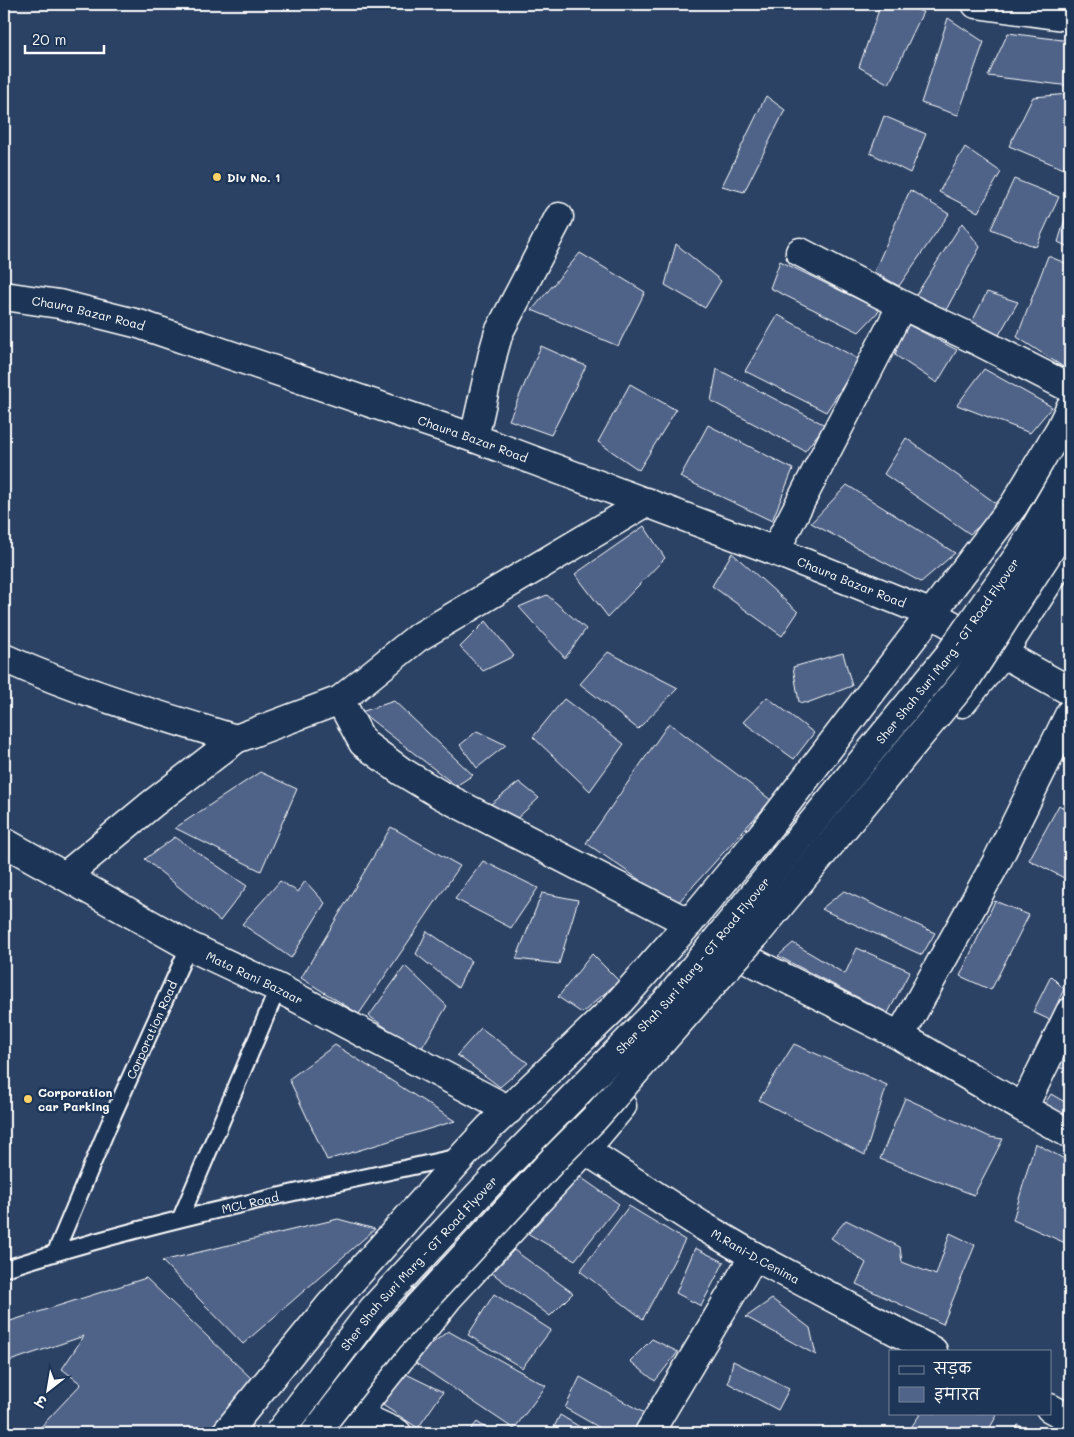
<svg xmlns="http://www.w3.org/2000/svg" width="1074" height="1437" font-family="Mali,'Playpen Sans Deva',sans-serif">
<rect width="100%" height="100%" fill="#2b4265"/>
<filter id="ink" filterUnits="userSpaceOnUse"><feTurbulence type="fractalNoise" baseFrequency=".02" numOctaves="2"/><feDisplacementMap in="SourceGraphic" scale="10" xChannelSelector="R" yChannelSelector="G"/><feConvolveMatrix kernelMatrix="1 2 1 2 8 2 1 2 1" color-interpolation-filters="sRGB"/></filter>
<g filter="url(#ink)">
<path fill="#506389" stroke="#fff" d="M881,4h18l24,8 -34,72 -30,-17z
M948,18l36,24 -26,73 -37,-12z
M1008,33l62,8v45l-82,-10z
M1070,94v44l-6,31 -55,-23 24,-49z
M766,96l19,14 -41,82 -22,-6z
M884,116l42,18 -16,39 -40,-20z
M965,147l36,25 -23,40 -39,-20z
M1014,179l45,18 -23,50 -45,-18z
M910,190l39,24 -50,72 -25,-14z
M1069,206h1v42l-12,-6z
M962,223l18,24 -34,63 -30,-15z
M676,244l45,37 -16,27 -40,-23z
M580,253l65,39 -27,54 -86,-36z
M1048,256l22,9v99l-2,6 -51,-33z
M780,261l100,49 -21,22 -89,-44z
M987,292l31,10 -22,38 -25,-16z
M778,315l82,45 -34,52 -81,-41z
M905,323l52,27 -20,33 -42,-28z
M541,346l45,20 -35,69 -42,-15z
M717,369l108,56 -20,26 -94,-50z
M984,369l68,38 -22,26 -73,-28z
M630,384l46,26 -37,60 -41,-28z
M708,425l85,44 -21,52 -92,-44z
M906,438l95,69 -31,27 -86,-60z
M847,485l108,68 -34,29 -110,-59z
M644,526l21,32 -57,59 -33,-43z
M732,553l66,59 -16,24 -70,-50z
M547,595l39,34 -21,29 -46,-51z
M486,621l28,35 -31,15 -23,-24z
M608,652l70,36 -40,41 -58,-45z
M843,653l9,33 -45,17 -8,-1 -6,-35z
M767,697l47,36 -20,26 -51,-37z
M564,699l60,45 -34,47 -57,-54z
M394,701l79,74 -17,11 -95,-74z
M669,723l102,77 -95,105 -90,-62z
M477,731l29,14 -29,23 -17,-23z
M260,772l37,17 -36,82 -86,-43z
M519,782l20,16 -28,26 -20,-20z
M1059,805l11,7v69l-41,-21z
M391,827l69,39 -101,148 -58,-36z
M175,837l72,49 -27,35 -75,-62z
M483,861l55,27 -27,40 -56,-29z
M280,881l18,11 7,-11 20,22 -34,55 -49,-34z
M844,891l91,42 -13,22 -101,-46z
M542,893l36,7 -19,64 -43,-5z
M995,901l34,14 -38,75 -31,-14z
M427,931l44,30 -13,27 -42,-34z
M793,943l52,31 12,-26 53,23 -22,42 -110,-57z
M592,954l27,27 -37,32 -24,-16z
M405,966l42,40 -27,45 -51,-35z
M1051,976l13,13 -14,31 -17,-8z
M481,1028l47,35 -28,24 -43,-32z
M1067,1043l3,1v27l-12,-4z
M794,1044l93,41 -22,70 -106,-55z
M335,1045l120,76 -128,39 -38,-81z
M1051,1094l19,11v18l-29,-14z
M905,1098l85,39 13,2 -29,56 -94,-36z
M1035,1143l35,19v83l-57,-25z
M576,1174l43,30 -44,56 -48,-27z
M629,1206l56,34 -42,79 -63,-48z
M338,1219l37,10 -132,115 -81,-83z
M846,1220l54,27 2,15 34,13 14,-42 25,12 -32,79 -87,-40 10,-21 -35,-25z
M695,1248l29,14 -23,44 -25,-13z
M514,1250l59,43 -23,23 -58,-43z
M146,1278l106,101 -45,54h-172l46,-49 -19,-15 22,-33 -80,27v-40z
M494,1294l57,36 -29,38 -54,-33z
M772,1299l38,29 6,27 -70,-38z
M448,1331l98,55 -32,43 -103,-69z
M652,1339l26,13 -23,29 -25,-20z
M733,1361l56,28 -11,21 -50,-27z
M404,1373l39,19 -25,36 -37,-24z
M580,1377l66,37 -15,19h-22l-44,-25z
M921,1413h73l3,2 -10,18h-80z
M560,1415l30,18h-39z
M477,1422l16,11h-25z
M1018,1425l17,8h-22z"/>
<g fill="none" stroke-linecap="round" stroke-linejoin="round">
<defs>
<g id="service">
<path d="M181,1217l97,-229"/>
<path id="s1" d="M56,1251l54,-129 79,-176"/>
<path id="s2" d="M4,1269c149,-49 303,-79 457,-113"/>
</g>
<path id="minor" d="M976,4l94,13
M800,252l102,53 74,35 94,48
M474,438l19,-85 6,-21 60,-115
M775,551l127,-246
M4,658c75,34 153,57 232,81
M340,700l23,43 38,28 40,24 248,128
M65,876l87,-72 84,-65 104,-39 77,-62 230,-136
M751,961l149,75 123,72 47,26
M900,1036l96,-173 74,-150
M1023,1108l47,-96
M356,1414l41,19
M649,1433l105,-177"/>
<g id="tertiary">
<path id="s3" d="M4,296l55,8 80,20 335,114 301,113 157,63 138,77"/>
<path d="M962,703l41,-50 67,-105"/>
<path id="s4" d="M4,842l185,104 89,42 231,122"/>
<path id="s5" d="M585,1150l116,75 53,31 179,95"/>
<path d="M1050,1408l20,11"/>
<path d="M226,1433l104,-128 133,-149 26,-28 125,-120 75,-85 81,-98 244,-320 46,-76 10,-21"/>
<path d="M341,1433l107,-135 137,-148 37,-44"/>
</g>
</defs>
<use href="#service" stroke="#fff" stroke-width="19"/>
<use href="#minor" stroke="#fff" stroke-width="31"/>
<use href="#tertiary" stroke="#fff" stroke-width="31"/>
<use href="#service" stroke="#1d3557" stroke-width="15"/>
<use href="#minor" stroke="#1d3557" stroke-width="28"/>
<use href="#tertiary" stroke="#1d3557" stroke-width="28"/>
<defs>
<g id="primary-bridge">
<path id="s6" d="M279,1433l94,-124 126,-136 167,-171 283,-347 74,-106 47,-81"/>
<path d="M315,1433l74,-95 165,-179 40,-40 164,-187 207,-251 105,-162"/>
</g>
</defs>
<use href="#primary-bridge" stroke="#fff" stroke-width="31" stroke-linecap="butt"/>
<use href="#primary-bridge" stroke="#1d3557" stroke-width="28"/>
</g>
</g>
<g fill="#ffd166" stroke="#1d3557" stroke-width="2">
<circle cx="217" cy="177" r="5"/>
<circle cx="28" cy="1099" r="5"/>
</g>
<g text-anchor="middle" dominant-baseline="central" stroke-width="5" stroke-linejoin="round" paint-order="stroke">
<g font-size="12" font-weight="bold" fill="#fff" stroke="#1d3557" text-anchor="start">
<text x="227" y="177">Div No. 1</text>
<text x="38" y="1092">Corporation<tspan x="38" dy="14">car Parking</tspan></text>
</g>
<g font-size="12" fill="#fff" stroke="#1d3557">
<text stroke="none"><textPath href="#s3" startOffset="86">Chaura Bazar Road</textPath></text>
<text stroke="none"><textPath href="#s3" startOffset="491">Chaura Bazar Road</textPath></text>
<text stroke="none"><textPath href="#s3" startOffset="896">Chaura Bazar Road</textPath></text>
<text stroke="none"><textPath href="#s6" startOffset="1030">Sher Shah Suri Marg - GT Road Flyover</textPath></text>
<text stroke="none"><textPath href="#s6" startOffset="625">Sher Shah Suri Marg - GT Road Flyover</textPath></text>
<text stroke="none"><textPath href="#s4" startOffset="285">Mata Rani Bazaar</textPath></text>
<text stroke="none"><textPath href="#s1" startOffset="241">Corporation Road</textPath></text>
<text stroke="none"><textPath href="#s2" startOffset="255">MCL Road</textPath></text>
<text stroke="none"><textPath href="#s5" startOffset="201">M.Rani-D.Cenima</textPath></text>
<text stroke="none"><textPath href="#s6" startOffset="220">Sher Shah Suri Marg - GT Road Flyover</textPath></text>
</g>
</g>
<rect width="1074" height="1437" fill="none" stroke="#1d3557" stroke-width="20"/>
<rect x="10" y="10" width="1054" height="1417" fill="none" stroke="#fff" stroke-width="2" filter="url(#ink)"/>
<rect x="889" y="1350" width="162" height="65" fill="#1d3557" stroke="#77869a"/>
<rect x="899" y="1366" width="25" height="8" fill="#1d3557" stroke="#77869a"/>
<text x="934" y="1374" font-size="15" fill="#ffffff">सड़क</text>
<rect x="899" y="1387" width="25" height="15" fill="#506389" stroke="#77869a"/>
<text x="934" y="1400" font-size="15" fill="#ffffff">इमारत</text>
<g transform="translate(48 1390) rotate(211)" stroke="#1d3557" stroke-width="4" paint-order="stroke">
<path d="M0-4L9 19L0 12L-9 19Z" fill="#ffffff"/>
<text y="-8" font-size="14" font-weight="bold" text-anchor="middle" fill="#ffffff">उ</text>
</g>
<path d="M25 45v8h79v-8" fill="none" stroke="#ffffff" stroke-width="2.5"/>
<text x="32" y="45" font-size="15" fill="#ffffff" stroke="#1d3557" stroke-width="4" paint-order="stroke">20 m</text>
</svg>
